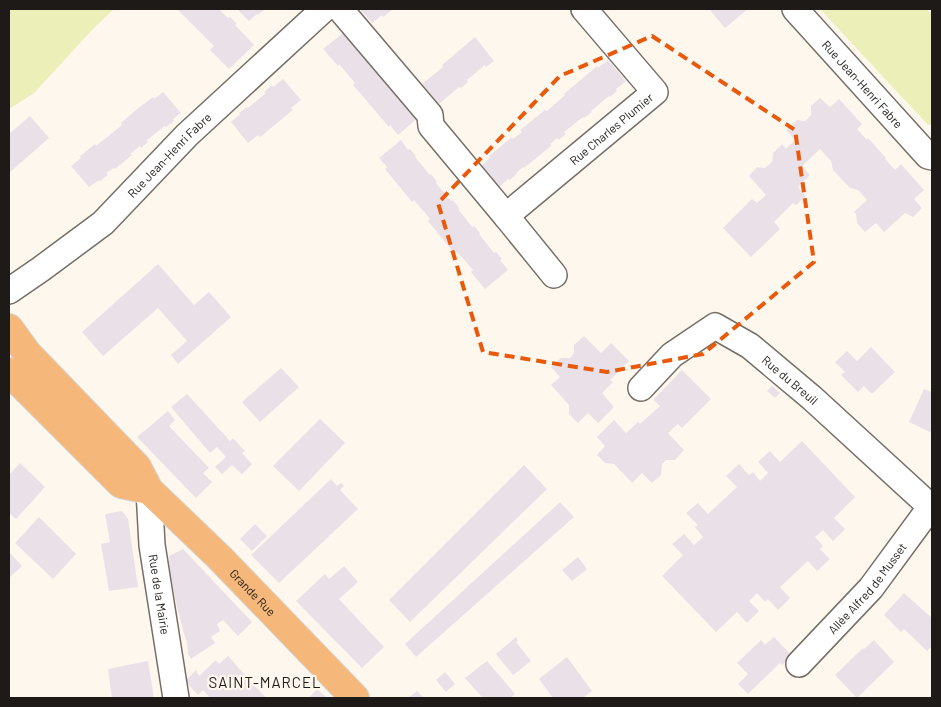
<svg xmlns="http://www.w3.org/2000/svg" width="941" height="707" font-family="Barlow,sans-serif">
<rect width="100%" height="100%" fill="#fef7ee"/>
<path fill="#ecefb7" d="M9,9h105l-20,19 -60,65 -25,16z
M820,9h107l5,6v109l-4,1z"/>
<path fill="#eae1e8" d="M177,9h42l9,9 2,-1 7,7 -2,1 19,20 -25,24 -19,-19 4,-4z
M237,9h28l-7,6 -1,-1 -8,7z
M360,9h33l-10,8 -1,-2 -10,8z
M709,9h39l-23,19z
M347,30l72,87 -21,18 -8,-10 -1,2 -36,-42 2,-2 -16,-19 -1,2 -15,-17z
M475,37l19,24 -8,6 -1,-2 -18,15 1,2 -7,6 -2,-1 -20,17 -17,-20 21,-17 -1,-2z
M608,60l18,21 -10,8 1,2 -7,6 -1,-1 -18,15 1,1 -8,6 -1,-1 -19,15 2,2 -8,6 -1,-2 -7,6 1,2 -27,22 -1,-1 -7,6 1,1 -7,6 -2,-1 -9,8 -18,-21 9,-8 -1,-2 23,-19 1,2 9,-7 -2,-2 25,-20 2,1 18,-16 -1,-1 33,-28 1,2z
M283,79l18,21 -10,8 2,2 -33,27 -2,-2 -10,8 -17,-21 9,-8 -1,-1 8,-6 1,1 18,-15 -2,-1 8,-7 1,2z
M163,92l18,21 -8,6 1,2 -8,6 -1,-1 -18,14 1,2 -7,6 -1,-2 -10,8 2,1 -17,14 -1,-1 -8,5 2,2 -8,6 -1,-1 -10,7 -18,-21 10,-8 -1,-2 15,-12 1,2 26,-21 -1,-2 16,-14 16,-12 1,2z
M820,98l10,9 9,-8 23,25 -5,5 10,11 1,-2 18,20 -1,1 10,11 6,-6 23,26 -10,9 8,9 -9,9 -8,-4 -21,19 -8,-9 -11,9 -8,-9 -1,-9 -2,-2 13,-12 -9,-10 -8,-2 -17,-18 -2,-9 -11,-12 -18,17 8,9 -12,12 8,9 -10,9 -3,-2 -19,19 6,7 -29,28 -28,-29 29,-29 5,4 9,-8 -17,-19 8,-9 8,1 7,-6 1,-9 9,-9 4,5 9,-9 -9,-10 11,-10 8,1 6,-6v-9z
M30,116l19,22 -40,35v-39z
M401,140l7,10 2,-1 6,7 -1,1 15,18 1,-1 6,8 -1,1 15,18 2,-1 6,8 -1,1 14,18 2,-1 6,7 -1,1 15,19 2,-1 6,7 -2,1 8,10 -23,19 -14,-17 2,-2 -16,-18 -2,2 -27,-33 2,-2 -16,-19 -2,2 -27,-33 2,-2 -8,-9z
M158,264l36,41 15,-13 22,25 -53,47 -7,-9 16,-14 -29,-33 -55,48 -21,-24z
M584,336l17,17 10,-10 18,18 -19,19 3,2 -11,11 12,14 -16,16 -10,-10 -10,10 -9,-9v-9l-18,-20 9,-8 -9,-10 10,-9h9l4,-5v-8z
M871,347l24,25 -23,22 -8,-8 -6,6 -17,-17 4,-3 -10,-10 12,-11 10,10z
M281,368l18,19 -39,35 -18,-20z
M682,370l29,29 -29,29 -4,-4 -10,9 16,17 -9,10h-9l-4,4 -1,11 -9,8 -10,-10 -10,10 -18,-19 -9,-1 -8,-8 8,-9 -8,-9 17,-17 12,13 12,-11 2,2 20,-18 -7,-6z
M772,386l8,7 -5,5 -8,-7z
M924,389l8,3v41l-23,-11z
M187,394l43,47 3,-3 12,13 -3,2 10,11 -10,10 -10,-9 -10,9 -7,-7 11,-10 -9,-10 -7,6 -39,-46z
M168,411l7,9 -6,6 40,42 -6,5 9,9 -16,16 -59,-61z
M320,419l25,24 -46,48 -26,-25z
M802,441l53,56 -21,21 11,11 -12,12 -10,-11 -8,7 8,9 -3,3 10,10 -13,12 -9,-10 -28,26 10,11 -12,12 -10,-11 -3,3 -8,-9 -8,8 10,10 -12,12 -10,-11 -21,20 -54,-56 21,-21 -11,-11 12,-10 10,11 9,-8 -8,-10 3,-2 -12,-12 12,-10 10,11 29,-27 -11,-11 13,-12 10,11 4,-3 7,9 8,-8 -10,-11 12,-11 10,11z
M20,463l25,24 -29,32 -7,-6v-38z
M524,465l23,24 -137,133 -21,-22z
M331,479l6,7 4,-3 3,3 -4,4 18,19 -79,74 -28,-28z
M560,502l14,15 -158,140 -11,-13z
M122,511l6,8 10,68 -29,4 -8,-47 9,-2 -5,-28z
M39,517l37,37 -23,25 -38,-36z
M255,524l12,12 -15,15 -12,-12z
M183,549l69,73 -14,14 -15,-16 -6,4 3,7 -9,6 4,6 -24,16 -3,-5 -1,-12 -2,-5 -8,-30 -7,-34 -1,-17z
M9,552l13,14 -13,12z
M578,557l9,12 -15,12 -10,-11z
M344,566l14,16 -19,17 45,48 -22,21 -66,-67 29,-27 4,5z
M904,593l28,25v28l-5,5 -23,-22 -3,3 -17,-17z
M516,637l2,4 -2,1 15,19 -18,14 -17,-21z
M774,637l18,19 -10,9 -2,-2 -32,31 -10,-10 10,-10 -11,-11 24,-23 4,5z
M874,640l20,22 -37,36 -22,-23 28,-27 1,1z
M228,656l38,42h-56l-7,-8 -5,5 -13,-14 11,-11 3,6 17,-16 3,4z
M567,657l25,34 -9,7h-30l-14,-19z
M148,661l6,37h-42l-4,-29z
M487,661l28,33 -5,4h-27l-18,-20z
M445,672l10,12 -9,8 -10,-12z
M317,689l10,9h-19z
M417,691l7,7h-16z"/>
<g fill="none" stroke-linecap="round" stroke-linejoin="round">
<defs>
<g id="minor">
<path id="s1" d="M340,9l90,106 1,11 75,90 149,-124 -71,-83"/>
<path id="s2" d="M795,9l133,147 4,1"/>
<path d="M506,216l48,59"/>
<path id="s3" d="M9,291l32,-22 62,-46 84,-88 137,-126"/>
<path id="s4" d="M641,388l31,-33 43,-29 35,20 62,52 120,110"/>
<path id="s5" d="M149,490l3,55 24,153"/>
<path id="s6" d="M799,664l72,-76 61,-83"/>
</g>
<g id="major">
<path id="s7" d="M9,328l18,25 110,114 12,23 71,68 135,140"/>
<path d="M9,372l112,112 28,6"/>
</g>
</defs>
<use href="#minor" stroke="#756f67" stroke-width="28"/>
<use href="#major" stroke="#d6d6d5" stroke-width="30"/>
<use href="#minor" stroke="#fff" stroke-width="25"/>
<use href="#major" stroke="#f5b87a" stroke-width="28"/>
</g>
<path fill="none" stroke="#e8590c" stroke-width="4" stroke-dasharray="10 6" stroke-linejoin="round" d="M652,36l143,94 19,132 -111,92 -96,18 -124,-20 -45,-149 122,-127z"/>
<g text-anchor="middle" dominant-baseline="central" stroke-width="4.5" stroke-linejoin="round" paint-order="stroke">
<g font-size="12" fill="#1d1a17" stroke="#fef7ee">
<text stroke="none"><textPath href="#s2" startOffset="101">Rue Jean-Henri Fabre</textPath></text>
<text stroke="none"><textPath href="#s1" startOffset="404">Rue Charles Plumier</textPath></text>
<text stroke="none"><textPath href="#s3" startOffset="211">Rue Jean-Henri Fabre</textPath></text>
<text stroke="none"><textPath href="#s4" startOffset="190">Rue du Breuil</textPath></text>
<text stroke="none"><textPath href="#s6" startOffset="102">Allée Alfred de Musset</textPath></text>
<text stroke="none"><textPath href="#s7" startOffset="361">Grande Rue</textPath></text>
<text stroke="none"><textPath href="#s5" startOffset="105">Rue de la Mairie</textPath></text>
</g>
<g font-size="15" letter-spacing="1" fill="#1d1a17" stroke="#fef7ee">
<text x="265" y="682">SAINT-MARCEL</text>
</g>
</g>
<rect width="941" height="707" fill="none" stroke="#1d1a17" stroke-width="20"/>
</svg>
